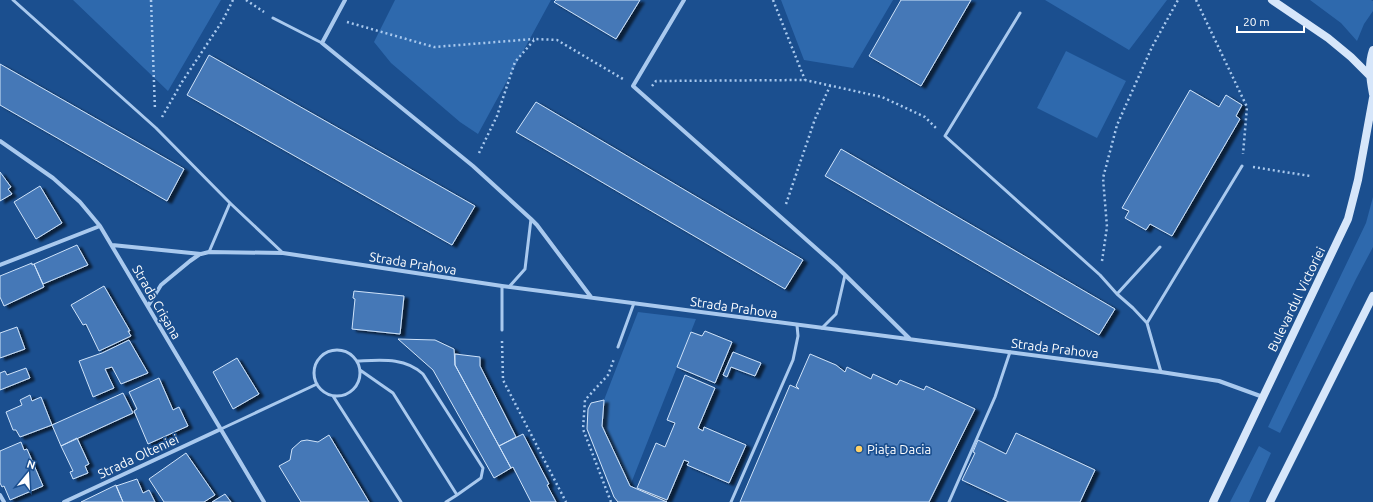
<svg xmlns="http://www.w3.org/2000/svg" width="1373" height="502" font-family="Ubuntu,sans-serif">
<defs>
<filter id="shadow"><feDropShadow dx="4.5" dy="2.5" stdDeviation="1" flood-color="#0009"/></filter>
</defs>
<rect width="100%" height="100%" fill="#1b4f8f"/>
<path fill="#2e69ad" d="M73,0h148l-53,91z
M395,0h156l-73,134 -18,-12 -69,-59 -17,-21z
M781,0h112l-40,68 -49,-8z
M1045,0h122l-38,50z
M1310,0h61l2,1v10l-9,13 -7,17 -16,-18z
M1066,51l60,30 -29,57 -60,-30z
M1373,197v50l-17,32 -76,154 -12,-6 98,-204z
M638,312l58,7 -66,167 -28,-60 2,-26z
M1259,446l12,7 -22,49h-19z"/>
<path fill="#4478b7" stroke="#cfe3fa" filter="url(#shadow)" d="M556,0h84l-24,39 -62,-37z
M901,0h70l-50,86 -52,-30z
M209,55l266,151 -23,39 -265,-150z
M0,64l184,105 -17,32 -167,-96z
M1190,90l29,17 7,-12 16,10 -6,11 4,3 -68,117 -22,-12 -4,6 -21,-12 4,-7 -7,-3z
M536,102l267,158 -18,29 -269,-157z
M841,149l274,160 -16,26 -274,-159z
M0,172l11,15 -3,2 4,5 -12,7z
M40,186l22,37 -26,16 -22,-37z
M77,245l11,20 -45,19 -9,-20z
M32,263v2l2,-1 10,23 -40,19 -4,-9v-21z
M104,286l26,45h-2l3,5 -32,15 -13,-27 -3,1 -12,-20z
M354,291l50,5 -4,38 -48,-5 3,-30 -2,-1z
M17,327l8,22 -25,9v-25z
M705,331l27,11 -17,41 -38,-16 14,-35 11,4z
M398,339l37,1 19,9 1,16 56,103 -17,10 -61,-108z
M129,340l19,33 -27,11 -9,-17 -7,2 9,19 -21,9 -14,-36 23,-8z
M733,352l28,11 -6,13 -24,-9 -4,10 -4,-2z
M455,354l25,3v9l36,71 -17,9 -44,-81z
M810,354l26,11 9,7 2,-5 24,12 2,-5 24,11 3,-5 24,10 2,-4 49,23 -46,93h-189l50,-117 9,4 -3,-3z
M237,358l22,36 -26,15 -20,-37z
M26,368l4,10 -30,12v-17l5,-2 2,4z
M685,375l30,13 -17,40 5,3 1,-4 42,18 -17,38 -42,-18 2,-3 -5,-2 -17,40 -30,-12 19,-45 9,4 10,-24 -8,-3z
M159,378l14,32 6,-3 9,19 -40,18 -14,-33 3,-2 -8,-17z
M123,393l10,20 -72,33 -9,-21z
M30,395l2,6 9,-4 11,28 -32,12 -4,-7h-3l-7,-18 16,-7 -2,-5z
M604,400l-2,26 28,60 37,16h-49l-4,-5 -27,-68 1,-20 3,-6z
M1016,433l79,37 -15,32h-71l-47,-22 13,-27 -2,-1 5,-12 28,14z
M523,434l26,50 -2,1 9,17h-25l-18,-35 -2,1 -12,-22z
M329,435l40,67h-68l-22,-36 11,-6 2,-11 9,-8 6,-1 11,2z
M77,438l12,26 -4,2 3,7 -15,6 -3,-7 3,-1 -12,-25z
M21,442l3,8 3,-1 16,37 -33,14 -6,-14 -2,1 -2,-4v-32z
M186,453l29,42 -11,7h-40l-15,-23z
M137,479l6,14 6,-3 6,12h-32l-7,-16z
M116,485l7,17h-42z
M225,494l6,8h-19z"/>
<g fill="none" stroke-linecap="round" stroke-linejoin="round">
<path stroke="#a9c9ee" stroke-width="2.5" stroke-dasharray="2 3" stroke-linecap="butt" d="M151,0l4,110
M246,0l18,12
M773,0l32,80
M1196,0l51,107 -4,47
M347,22l87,25 100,-8
M652,86l4,-5 149,-1 77,17 43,20 11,11
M162,117l20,-35 41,-62 10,-20
M479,153l18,-37 18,-54 20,-23 22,1 66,39
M1253,167l57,9
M786,204l29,-85 15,-33
M1102,261l5,-34 -4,-49 14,-53 35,-78 26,-47
M502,341l1,39 63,122
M611,502l-28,-73 2,-29 23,-25 6,-16"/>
<path stroke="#a9c9ee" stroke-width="3" d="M13,0l143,128 74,75 53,50
M1020,13l-75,123 155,139 17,19 43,-47
M273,18l49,25
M209,252l21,-49
M509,287l16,-18 6,-50
M1117,294l16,14 14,15 14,49
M1147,323l95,-157
M822,328l14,-14 9,-39
M502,330v-44
M618,347l16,-44
M314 373a23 23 0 1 1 46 0a23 23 0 1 1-46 0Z
M357,361c24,-1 48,-4 66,13l60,94 -2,10 -24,17
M360,370l33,23 64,102 -11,7
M333,396l68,106
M221,429l96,-45
M731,502l62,-142 5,-24 -1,-11
M949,502l46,-105 15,-45"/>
<path stroke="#a9c9ee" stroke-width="4" d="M345,0l-23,43 151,123 58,53 6,6 54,72
M684,0l-51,86 203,180 74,73
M0,141l53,37 27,24 20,24 164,276
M112,245l89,9 8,-2 74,1 219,33 659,86 58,9 44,16
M0,265l100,-39
M148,306l13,-21 29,-24 10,-7
M0,495l4,7
M64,502l157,-73"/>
<path stroke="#d6e6fa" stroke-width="8" d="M1272,0l56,38 23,19 18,18
M1373,50c-5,15 -3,28 0,44
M1213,502l135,-283 10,-39 15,-82
M1270,502l103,-206"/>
</g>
<circle fill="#ffd166" stroke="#1b4f8f" stroke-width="1.5" cx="859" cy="449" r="4"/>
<g text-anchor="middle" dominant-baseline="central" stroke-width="3.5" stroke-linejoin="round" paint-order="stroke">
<g font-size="13" fill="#fff" stroke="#1b4f8f">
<text transform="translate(413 263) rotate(9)">Strada Prahova</text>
<text transform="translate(1296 299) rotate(-64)">Bulevardul Victoriei</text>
<text transform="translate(157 302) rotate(60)">Strada Crișana</text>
<text transform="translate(734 307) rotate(8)">Strada Prahova</text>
<text transform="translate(1055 348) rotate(7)">Strada Prahova</text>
<text transform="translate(138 456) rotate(-25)">Strada Olteniei</text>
</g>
<g font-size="13" fill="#fff" stroke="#1b4f8f" text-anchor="start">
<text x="867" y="449">Piața Dacia</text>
</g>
</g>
<g transform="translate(28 474) rotate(18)" stroke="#1b4f8f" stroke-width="3" paint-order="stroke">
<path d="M0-3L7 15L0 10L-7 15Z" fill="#ffffff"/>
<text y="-6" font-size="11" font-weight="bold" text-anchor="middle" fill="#ffffff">N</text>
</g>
<path d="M1237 26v6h67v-6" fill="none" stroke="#ffffff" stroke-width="2"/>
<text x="1243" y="26" font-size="12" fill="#ffffff" stroke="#1b4f8f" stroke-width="3" paint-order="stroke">20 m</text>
</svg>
